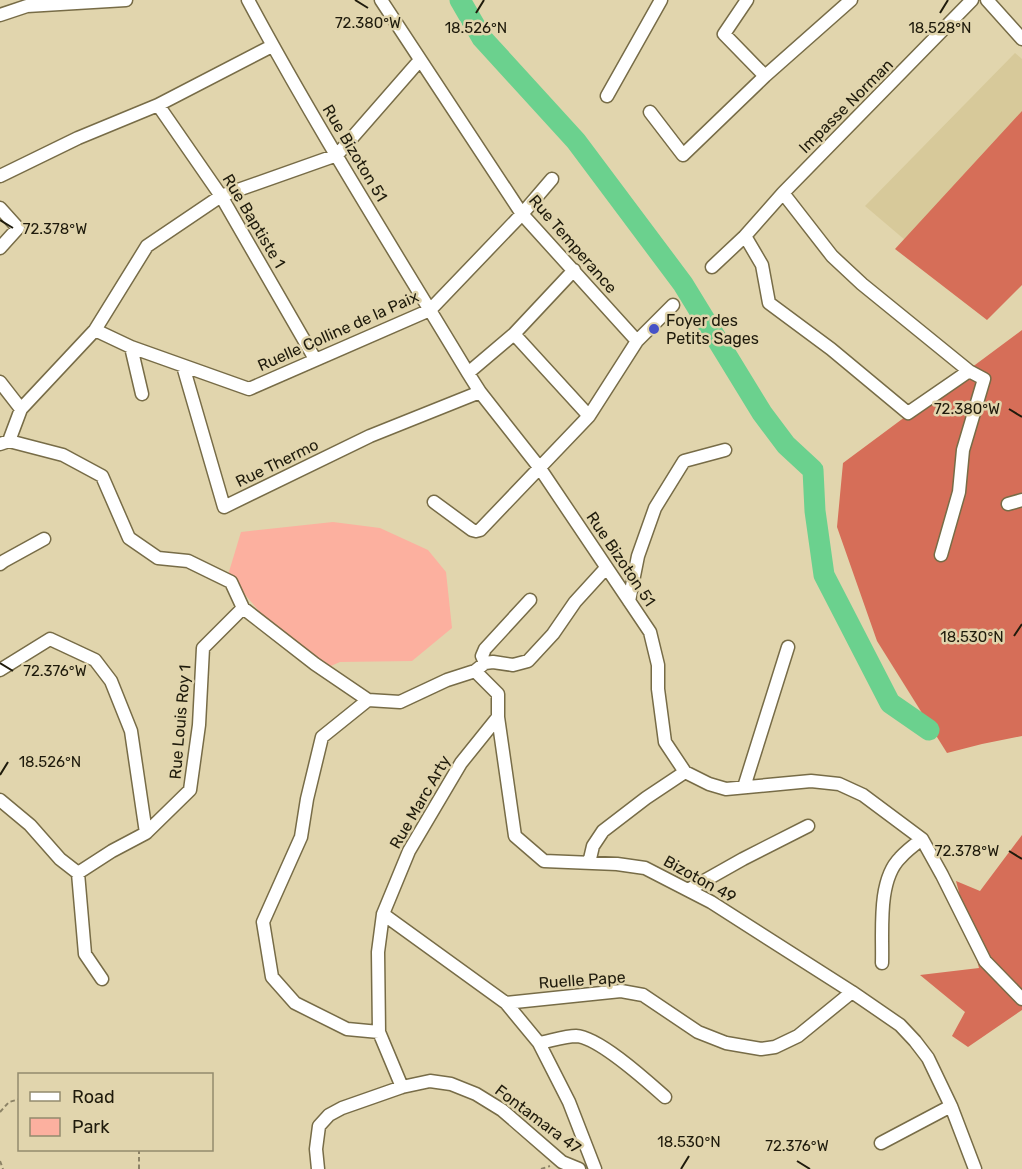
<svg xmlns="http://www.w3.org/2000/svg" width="1022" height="1169" font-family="Rubik,sans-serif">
<rect width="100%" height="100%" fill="#e1d5ad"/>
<path fill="#d7c99a" d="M1015,53l7,6v120l-84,89 -73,-62z"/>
<path fill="#fcb09f" d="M333,522l47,6 48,22 18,22 6,56 -40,33 -72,1 -23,10 -28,-26 -61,-71 13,-43z"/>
<path fill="#d66e58" d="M1022,111v174l-35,35 -92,-71z
M1022,330v406l-40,8 -35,9 -70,-112 -40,-114 6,-64z
M1022,835v175l-54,37 -16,-11 13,-24 -45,-37 59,-7 -23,-87 24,10z"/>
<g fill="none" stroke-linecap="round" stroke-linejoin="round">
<path stroke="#6bd18e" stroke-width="21" d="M460,0l22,38 94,103 107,143 79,129 24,32 27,25 2,41 9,64 66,128 39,27"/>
<defs>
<path id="minor" d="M248,0c68,127 146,250 220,373l12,19 59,75 111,165 8,33v24l7,53 20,30 24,12 17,5 85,-8 28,3 24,11 59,44 20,36 43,86 37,38
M381,0l141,214 115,127 -48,75 -109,114 -4,1 -4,-1 -38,-28
M747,0l-23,34 41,42
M987,0l35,39
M0,15l27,-9 99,-6
M607,96l54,-96
M158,105l63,91 94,163
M650,112l33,43 82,-79 86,-76
M0,176l78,-38 80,-33 114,-59
M0,208l18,20 -18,20
M745,236l17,29 7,38 62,46 77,64 61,-42 -107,-87 -30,-28 -49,-63
M712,267l33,-31 38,-43 189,-193
M95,330l36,17 118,42 181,-79 92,-96 30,-35
M514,334l75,82
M637,341l36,-36
M131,347l11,47
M183,366l41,141 146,-71 110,-44
M468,373l46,-39 60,-64
M0,382l21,27
M9,441l12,-32 74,-79 52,-84 74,-50 116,-41 83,-95
M0,444l9,-3 54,14 39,21 27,62 29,20 30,3 43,21 12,26 72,56 53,36
M1008,504l14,-4
M941,555l18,-63 4,-42 21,-71 -15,-8
M0,564l4,-3 40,-22
M629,601l9,-45 17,-48 29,-47 41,-11
M485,663l-3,-7 3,-7 45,-49
M0,670l50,-31 45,21 16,21 20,50 15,102 44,-43 9,-65 4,-77 40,-40
M475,671l10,-8 8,-1 20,3 15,-4 25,-27 22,-32 31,-34
M368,700l32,2 47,-22 28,-9 23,23v23l17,119 29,25 73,3 28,4 66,34 141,90 48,33 15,16 13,17 23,48 24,63
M368,700l-46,37 -15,62 -6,38 -38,85 9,55 23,26 52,26 32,3
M744,787l44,-140
M0,800l30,25 30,34 18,14 34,-22 34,-18
M589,863l4,-17 10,-15 43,-33 39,-26
M78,873l7,81 17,25
M688,890l55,-31 65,-33
M383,914l123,89 115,-12 22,4 55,37 28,11 35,6 14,-2 23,-11 54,-44
M882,963c1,-31 -5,-82 18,-105 6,-7 14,-13 22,-19
M506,1003l33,40 30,59 26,67
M539,1043c11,-2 27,-7 37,-7 23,1 72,46 89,61
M402,1087l-23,-55 -1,-80 5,-38 26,-63 52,-88 37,-46
M881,1143l70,-37
M318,1169l-2,-20 3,-23 10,-11 13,-7 60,-21 28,-6 21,3 25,10 26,16 60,52 17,7"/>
</defs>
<use href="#minor" stroke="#776c47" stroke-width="15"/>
<path stroke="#8c8366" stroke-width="2" stroke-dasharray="4.5 3" stroke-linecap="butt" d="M0,1112l9,-10 11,-3
M0,1161l3,8
M139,1169v-19
M541,1169l9,-3"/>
<use href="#minor" stroke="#fff" stroke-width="12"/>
</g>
<path fill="none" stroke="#1f1b0c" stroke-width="2" d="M355,0l13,8M476,13l8,-13M940,13l8,-13M0,220l13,8M1009,409l13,8M1014,636l8,-12M0,663l13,8M0,775l8,-13M1009,851l13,8M797,1161l13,8M681,1169l8,-13"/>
<circle fill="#4652c7" stroke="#e1d5ad" stroke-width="2" cx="654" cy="329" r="6"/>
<g text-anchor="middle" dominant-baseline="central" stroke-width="5" stroke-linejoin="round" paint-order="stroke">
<g font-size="16" fill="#1f1b0c" stroke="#e1d5ad">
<text transform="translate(846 106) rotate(-45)">Impasse Norman</text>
<text transform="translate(355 153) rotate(59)">Rue Bizoton 51</text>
<text transform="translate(254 221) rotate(59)">Rue Baptiste 1</text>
<text transform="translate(573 244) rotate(49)">Rue Temperance</text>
<text transform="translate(338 331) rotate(-24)">Ruelle Colline de la Paix</text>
<text transform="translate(277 463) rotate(-26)">Rue Thermo</text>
<text transform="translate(621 559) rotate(56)">Rue Bizoton 51</text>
<text transform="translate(180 722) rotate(-85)">Rue Louis Roy 1</text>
<text transform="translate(420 802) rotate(-60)">Rue Marc Arty</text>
<text transform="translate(700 879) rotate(29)">Bizoton 49</text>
<text transform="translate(582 980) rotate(-4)">Ruelle Pape</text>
<text transform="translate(538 1119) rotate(37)">Fontamara 47</text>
</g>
<g font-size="16" fill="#1f1b0c" stroke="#e1d5ad" text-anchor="start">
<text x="666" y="320">Foyer des<tspan x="666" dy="18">Petits Sages</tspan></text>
</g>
</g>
<g font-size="15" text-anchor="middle" fill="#1f1b0c" stroke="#e1d5ad" stroke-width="5" stroke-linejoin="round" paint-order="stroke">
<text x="368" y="28">72.380°W</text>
<text x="476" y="33">18.526°N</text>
<text x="940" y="33">18.528°N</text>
<text x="55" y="234">72.378°W</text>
<text x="967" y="414">72.380°W</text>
<text x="972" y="642">18.530°N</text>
<text x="55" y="676">72.376°W</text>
<text x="50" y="767">18.526°N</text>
<text x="967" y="856">72.378°W</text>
<text x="689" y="1147">18.530°N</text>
<text x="797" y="1151">72.376°W</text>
</g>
<rect x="18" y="1073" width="195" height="78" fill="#e1d5ad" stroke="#938b6d" stroke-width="1.5"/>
<rect x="30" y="1092" width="30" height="9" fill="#ffffff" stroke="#938b6d" stroke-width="1.5"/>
<text x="72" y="1103" font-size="18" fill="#1f1b0c">Road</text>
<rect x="30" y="1118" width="30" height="18" fill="#fcb09f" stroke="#938b6d" stroke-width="1.5"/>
<text x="72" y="1133" font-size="18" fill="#1f1b0c">Park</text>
</svg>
